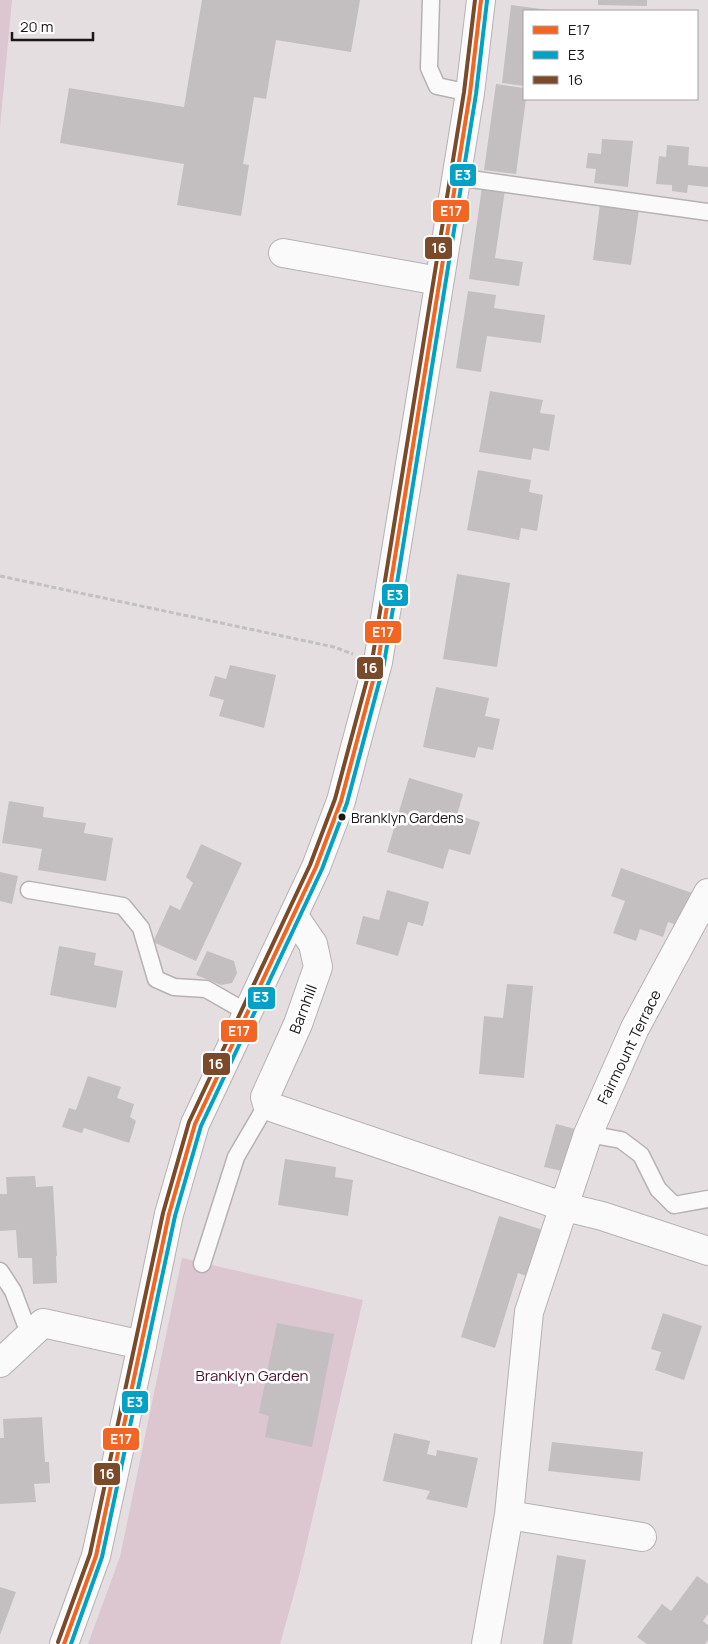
<svg xmlns="http://www.w3.org/2000/svg" width="708" height="1644" font-family="Manrope,sans-serif">
<rect width="100%" height="100%" fill="#e4dee0"/>
<path fill="#dcc6cf" d="M0,0h12l-12,127z
M182,1258l181,42 -64,276 -19,68h-192l32,-87z"/>
<path fill="#c3bec0" d="M202,0h158l-9,52 -75,-12 -10,59 -12,-2 -11,67 6,1 -8,51 -64,-11 7,-41 -124,-21 9,-55 115,19z
M598,0h49v6l-49,-1z
M511,5l38,5v1h-25v75l-22,-3z
M496,84l28,4v11h2l-10,75 -32,-4z
M602,139l31,2 -5,46 -34,-4 2,-14 -10,-1 2,-15 13,1z
M667,145l22,2 -1,18 20,2v20l-20,-2 -1,8 -15,-2v-6l-16,-1 3,-28 7,1z
M482,187l23,3 -10,68 28,4 -4,24 -50,-7z
M600,204l39,5 -8,56 -38,-5z
M468,291l28,4 -2,13 51,7 -4,28 -54,-7 -6,36 -25,-4z
M490,391l53,9 -3,13 15,2 -6,36 -16,-3 -2,12 -52,-8z
M478,470l53,10 -2,12 14,3 -6,36 -16,-3 -2,12 -52,-10z
M457,574l53,9 -13,84 -54,-8z
M230,665l46,10 -12,53 -45,-12 5,-16 -15,-4 6,-20 11,3z
M436,687l53,11 -4,18 15,3 -7,31 -15,-3 -3,11 -52,-11z
M409,778l54,16 -6,21 23,7 -10,33 -21,-6 -6,20 -56,-17z
M9,801l35,6 -1,10 43,6 -2,10 29,5 -7,43 -68,-11 4,-21 -40,-6z
M201,844l41,19 -46,98 -43,-19 17,-37 10,5 13,-27 -7,-6z
M621,868l71,25 -12,33 -12,-4 -5,15 -23,-8 -4,12 -23,-8 12,-32 -14,-5z
M0,872l18,4 -6,28 -12,-3z
M387,890l42,12 -6,24 -15,-4 -10,34 -42,-12 7,-28 16,4z
M59,946l37,7 -2,12 29,6 -7,37 -66,-13z
M207,951l27,10 3,12 -5,10 -11,2 -25,-10z
M507,984l26,2 -9,92 -45,-4 5,-58 19,2z
M88,1076l33,11 -4,11 17,6 -4,13 6,4 -7,22 -45,-15 -2,5 -20,-6 7,-19 7,2z
M556,1124l23,6 -12,42 -23,-5z
M285,1159l51,8 -1,10 18,3 -5,36 -70,-11z
M35,1176l1,11 17,-1 4,70h-1l1,27 -24,1 -1,-26h-14l-2,-28 -16,1v-37h7l-1,-17z
M499,1216l44,14 -14,47 -11,-4 -23,75 -34,-11z
M663,1313l39,13 -18,54 -29,-10 6,-18 -10,-3z
M277,1323l57,11 -22,113 -47,-10 4,-21 -10,-3z
M42,1417l3,45h4l1,21 -16,1 2,18 -36,2v-66h4l-1,-19z
M394,1433l36,8 -3,13 9,2 1,-6 41,8 -11,50 -41,-9 4,-8 -47,-10z
M552,1442l91,10 -3,29 -92,-10z
M557,1555l29,5 -14,84h-29z
M697,1576l11,8v30l-5,7 5,4v15l-3,4h-58l-10,-7 25,-33 9,7z
M0,1587l16,5 -16,43z"/>
<g fill="none" stroke-linecap="round" stroke-linejoin="round">
<defs>
<path id="service" d="M431,0l-2,68 8,18 33,7
M456,177l252,35
M29,890l94,16 18,22 15,51 18,8 32,2 42,24
M588,1134l33,6 20,15 17,34 16,16 34,-6
M202,1264l34,-107 31,-53
M0,1271l13,20 17,45"/>
<path id="minor" d="M283,253l156,28
M294,916l19,28 5,23 -20,57 -33,73 2,7 7,4 291,99 37,9 106,35
M0,1363l43,-40 99,22
M509,1515l133,22
M486,1644l23,-129 20,-203 59,-178 47,-106 73,-135"/>
<path id="primary" d="M64,1644l32,-88 46,-211 27,-131 26,-90 121,-257 25,-66 12,-46 25,-93 92,-569 11,-93"/>
</defs>
<use href="#service" stroke="#b6b1b3" stroke-width="19"/>
<use href="#minor" stroke="#b6b1b3" stroke-width="30"/>
<use href="#primary" stroke="#b6b1b3" stroke-width="30"/>
<path stroke="#c2c0c1" stroke-width="3" stroke-dasharray="5 2.5" stroke-linecap="butt" d="M0,576l334,71 19,7"/>
<use href="#service" stroke="#fbfafa" stroke-width="16"/>
<use href="#minor" stroke="#fbfafa" stroke-width="28"/>
<use href="#primary" stroke="#fbfafa" stroke-width="28"/>
<defs>
<path id="bus-1" d="M64,1644l32,-88 73,-342 26,-90 121,-257 25,-66 37,-139 92,-569 11,-93"/>
<path id="bus-2" d="M71,1644l31,-87 73,-341 26,-90 121,-257 25,-66 37,-139 92,-570 11,-93"/>
<path id="bus-3" d="M58,1642l32,-88 73,-341 26,-91 121,-257 25,-66 37,-138 92,-569 11,-92"/>
</defs>
<use href="#bus-1" stroke="#fff" stroke-width="8"/>
<use href="#bus-2" stroke="#fff" stroke-width="8"/>
<use href="#bus-3" stroke="#fff" stroke-width="8"/>
<use href="#bus-1" stroke="#f26522" stroke-width="4"/>
<use href="#bus-2" stroke="#01a2c5" stroke-width="4"/>
<use href="#bus-3" stroke="#7a4b2a" stroke-width="4"/>
</g>
<circle fill="#1b1618" stroke="#fff" stroke-width="2" cx="342" cy="817" r="4.5"/>
<g text-anchor="middle" dominant-baseline="central" stroke-width="5" stroke-linejoin="round" paint-order="stroke">
<g font-size="14" fill="#1b1618" stroke="#fff" text-anchor="start">
<text x="351" y="817">Branklyn Gardens</text>
</g>
<g font-size="15" fill="#1b1618" stroke="#fff">
<text transform="translate(303 1009) rotate(-69)">Barnhill</text>
<text transform="translate(629 1047) rotate(-64)">Fairmount Terrace</text>
</g>
<g font-size="15" fill="#4a102f" stroke="#fff">
<text x="252" y="1375">Branklyn Garden</text>
</g>
</g>
<g stroke="#fff" stroke-width="2">
<rect x="449" y="163" width="28" height="24" rx="5" fill="#01a2c5"/>
<rect x="432" y="199" width="38" height="24" rx="5" fill="#f26522"/>
<rect x="424" y="236" width="29" height="24" rx="5" fill="#7a4b2a"/>
<rect x="381" y="583" width="28" height="24" rx="5" fill="#01a2c5"/>
<rect x="364" y="620" width="38" height="24" rx="5" fill="#f26522"/>
<rect x="356" y="656" width="28" height="24" rx="5" fill="#7a4b2a"/>
<rect x="247" y="986" width="29" height="24" rx="5" fill="#01a2c5"/>
<rect x="220" y="1019" width="38" height="24" rx="5" fill="#f26522"/>
<rect x="202" y="1052" width="29" height="24" rx="5" fill="#7a4b2a"/>
<rect x="121" y="1390" width="28" height="24" rx="5" fill="#01a2c5"/>
<rect x="102" y="1427" width="38" height="24" rx="5" fill="#f26522"/>
<rect x="93" y="1462" width="28" height="24" rx="5" fill="#7a4b2a"/>
</g>
<g font-size="14" text-anchor="middle" font-weight="bold" fill="#fff">
<text x="463" y="180">E3</text>
<text x="451" y="216">E17</text>
<text x="439" y="253">16</text>
<text x="395" y="600">E3</text>
<text x="383" y="637">E17</text>
<text x="370" y="673">16</text>
<text x="261" y="1002">E3</text>
<text x="239" y="1036">E17</text>
<text x="216" y="1069">16</text>
<text x="135" y="1407">E3</text>
<text x="121" y="1444">E17</text>
<text x="107" y="1479">16</text>
</g>
<rect x="523" y="10" width="175" height="90" fill="#ffffff" stroke="#a4a2a3"/>
<rect x="533" y="26" width="25" height="8" fill="#f26522" stroke="#a4a2a3"/>
<text x="568" y="35" font-size="15" fill="#1b1618">E17</text>
<rect x="533" y="51" width="25" height="8" fill="#01a2c5" stroke="#a4a2a3"/>
<text x="568" y="60" font-size="15" fill="#1b1618">E3</text>
<rect x="533" y="76" width="25" height="8" fill="#7a4b2a" stroke="#a4a2a3"/>
<text x="568" y="85" font-size="15" fill="#1b1618">16</text>
<path d="M12 32v8h81v-8" fill="none" stroke="#1b1618" stroke-width="2.5"/>
<text x="20" y="32" font-size="15" fill="#1b1618" stroke="#ffffff" stroke-width="4" paint-order="stroke">20 m</text>
</svg>
